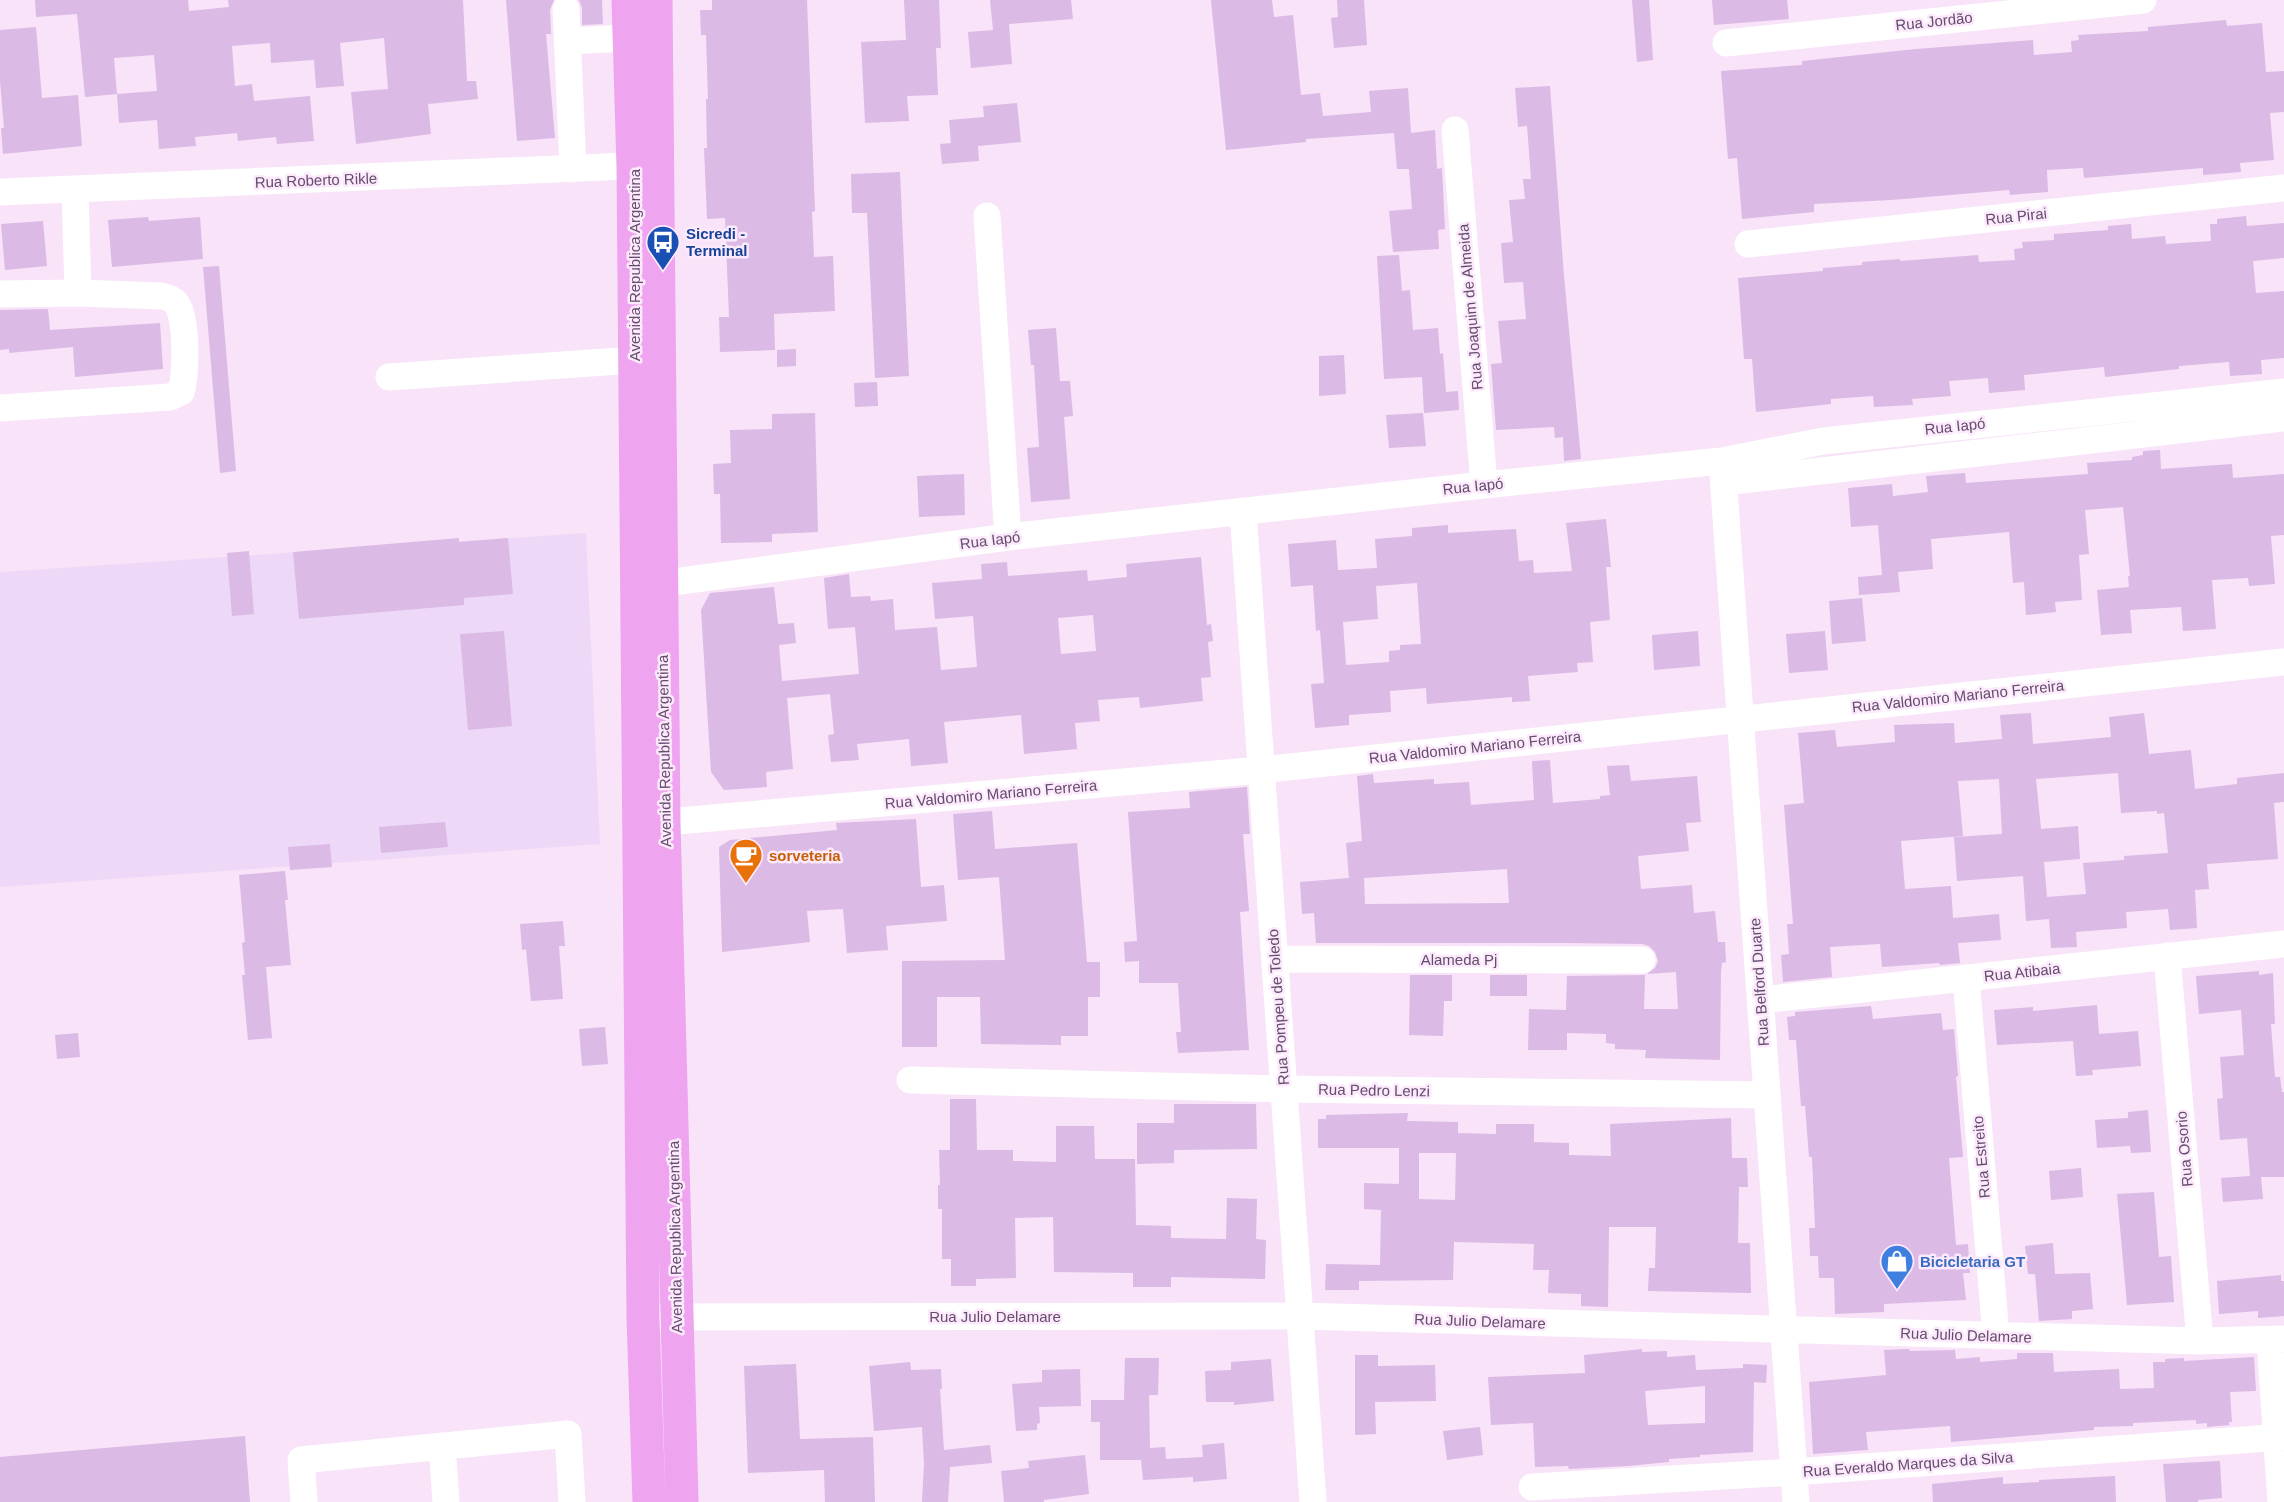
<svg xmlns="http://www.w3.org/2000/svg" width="2284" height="1502" font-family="Helvetica,sans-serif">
<rect width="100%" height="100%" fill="#f8e3f8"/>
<path fill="#edd9f7" d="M586,533l14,311 -600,43v-315z"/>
<path fill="#dbbae5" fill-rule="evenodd" d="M35,0h153l1,11 40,-4 -1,-7h235l4,81h9l2,18 -50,5 3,30 -75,10 -5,-52 37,-3 -4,-51 -44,5 4,43 -28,2 -2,-28 -43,3 -1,-20 -38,3 3,40 17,-2 2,17 56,-5 4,45 -37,3 -1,-7 -38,4 -1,-8 -42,4 1,9 -37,3 -2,-29 -38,3 -2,-29 -32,3 -8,-83 -41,3zM154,55l3,36 -40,3 -3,-36z
M506,0h48l-4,10 1,24h-5l9,104 -38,3z
M579,0h23l1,24 -21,1v-17z
M712,0h95l8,211 -3,1 2,45 19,-1 2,55 -61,3 1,36 -55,2 -1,-35h10l-4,-99 -18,1 -3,-71h3l-1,-49h2l-2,-64h-5l-1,-25h12z
M904,0h35l2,48h-5l2,47 -31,1 2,25 -44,2 -4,-81 45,-2z
M990,0h81l2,19 -64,5 3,40 -41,4 -3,-36 25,-2z
M1211,0h61l2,17 19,-2 8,80 19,-2 3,23 48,-4 -2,-21 39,-3 3,45 24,-3 2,39 5,-1 3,61 -7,1 1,19 -46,3 -4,-41 23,-2 -3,-40h-12l-3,-36 -88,6v3l-80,8z
M1337,0h27l3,45 -33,3 -3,-30 7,-1z
M1632,0h17l4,60 -16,2z
M1712,0h75l2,19 -75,6z
M2226,20l1,6 35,-3 4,49 18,-1v41l-14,1 4,47 -34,3 1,9 -38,3v-7l-119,10 -1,-10 -36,2 1,22 -38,3 -1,-5 -118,10 -77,4v8l-72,7 -5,-61 -9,1 -7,-88 81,-6v-4l114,-12 117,-9 1,15 38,-3 -1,-11 8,-1 -1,-5 70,-4v-4z
M36,27l6,71 36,-3 4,51 -79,8 -2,-26h3l-4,-47v-51z
M1550,86l14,190 17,183 -17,2 -1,-24 -8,1 -1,-11 -58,3 -5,-66 11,-1 -4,-42 28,-2 -3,-37 -19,1 -3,-40 12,-1 -4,-42 16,-1 -2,-20h8l-4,-53 -9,1 -3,-39z
M1017,103l4,39 -43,4 1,15 -37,3 -2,-20 11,-1 -2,-23 35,-3 -1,-11z
M900,172l9,204 -34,2 -8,-165h-15l-1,-39z
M2246,216l1,10 37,-3v35l-31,3 3,32 28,-2v67l-23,2 1,14 -32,2 -1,-14 -50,4v3l-74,8 -1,-10 -80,8 1,15 -36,3 -1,-15 -39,3 2,15 -39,3 1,6 -39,2 -1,-11 -42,3v5l-75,8 -4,-53h-8l-6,-81 85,-7v-3l39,-3v-3l38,-3v2l78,-6 1,7 36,-2 -1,-11 9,-1 -1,-6 32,-2v-6l54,-4v-4l23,-2 1,15 33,-3 1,8 45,-3 -1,-17h7v-5z
M148,217l1,4 51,-4 3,42 -91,8 -4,-47z
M43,221l4,45 -42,4 -4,-46z
M1399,255l3,36 8,-1 3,40 25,-2 2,26 3,-1 3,39 12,-1 1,19 -35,3 -2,-36 -38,2 -7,-123z
M219,266l17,205 -16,2 -17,-206z
M48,309l2,21 110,-7 3,46 -88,8 -2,-30 -64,6v-4l-9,1v-40z
M1056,328l4,53h10l3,35 -9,1 6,82 -39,3 -4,-54 12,-1 -5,-82h-3l-3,-35z
M796,349v17l-19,1v-17z
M1344,355l2,39 -27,2v-40z
M877,382l1,24 -23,1 -1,-24z
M815,413l3,119 -46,2v8l-51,1 -1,-49h-6l-1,-30 18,-1 -1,-33 42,-1v-15z
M1423,413l3,33 -37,2 -3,-33z
M2160,450l1,19 71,-5 1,14 51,-4v61l-13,1 4,48 -26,2 -1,-8 -36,2 4,49 -33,2 -2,-24 -51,3 2,23 -31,2 -4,-45 32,-3 -1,-11h2l-7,-69 -38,3 4,44 -10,1 3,45 -27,2 1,10 -30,3 -2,-33 -11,1 -4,-51 -78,7 2,30 -35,3 2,20 -41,3 -1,-18 24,-2 -4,-50 -27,2 -3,-39 44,-4 1,12 35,-4 -2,-16 39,-3 1,10 122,-9 -1,-11 45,-3v-3l11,-2v-4z
M964,474l1,41 -46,2 -2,-41z
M1606,519l5,48h-5l4,53 -20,2 3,40 -16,1 1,9 -50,4 2,25 -18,1v-5l-85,7 -1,-16 -36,3 1,21 -42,3v10l-34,3 -4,-44 13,-1 -4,-53 -4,1 -3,-46 -22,2 -3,-43 48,-4 2,30 39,-2 -2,-29 37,-3v-8l36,-3v8l68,-4 3,32 14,-1 1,13 38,-2 -6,-48zM1417,583l4,61 -21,1v5l-11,1v11l-43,3 -3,-43 35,-3 -2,-33z
M459,538v4l49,-4 5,56 -49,4v7l-165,14 -6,-67z
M249,551l5,63 -22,2 -5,-63z
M1201,557l6,68 4,-1 2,17 -5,1 3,35 -10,1 2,23 -63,7 -1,-11 -41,3 2,21 -25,2 2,26 -53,5 -3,-39 -77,7 4,41 -37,3 -2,-27 -52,5 2,16 -28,2 -3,-27 6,-1 -4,-40 -43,4 6,71 -27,3 1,15 -43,3 -13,-18 -10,-162 9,-17 64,-6 4,37 16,-1 2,20 -17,2 3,36 77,-7 -4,-47 -27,2 -4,-51 25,-4 2,23 19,-1 1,5 22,-2 2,31 42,-3 4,43 36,-3 -4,-51 -38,3 -3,-36 50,-4 -1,-15 26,-2 1,14 79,-6 1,11 39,-4 -1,-13zM1093,615l3,36 -35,3 -3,-36z
M1862,598l4,43 -34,3 -3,-43z
M504,631l8,95 -44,4 -8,-96z
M1698,631l2,35 -46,4 -2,-35z
M1825,631l3,39 -39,3 -3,-39z
M2031,713l2,31 78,-7 -2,-20 35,-4 5,41 42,-4 4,39 42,-5v-6l47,-5v29l-10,1 4,56 -71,5 2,25 -14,1 2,38 -27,2 -2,-21 -42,3 1,16 -51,4 1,15 -26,1 -2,-29 -23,2 -3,-45 -66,5 -3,-44 48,-3 -3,-55 -41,2 5,55 -62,5 4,48 46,-3 2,32 46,-4 2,26 -43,3 2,20 -20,2 -1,-2 -57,4 -2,-23 -50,3 2,30 -49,5 -2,-27 8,-1 -2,-30h6l-9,-119 20,-2 -6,-70 37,-3 2,17 58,-5 -1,-17 60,-2 1,20 47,-4 -2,-24zM2118,773l3,40 36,-2v3l7,-1 4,40 -44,3v4l-41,3 3,31 -39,3 -3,-35 36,-3 -2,-33 -37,3 -5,-50z
M1550,760l3,43 47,-4v-3l10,-1 -3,-29 22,-1 2,16 66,-5 4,46 -15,1 3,28 -51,5 3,33 51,-4 2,28 21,-2 3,31h7l1,20 -4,1 -1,8 -1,89 -75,-2 1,-8 -31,-1v-5l-9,-1v-9l-39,-1v17h-39l1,-41 37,1 1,-34 78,-1 -1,34h34l-2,-37 -29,2 8,-6 3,-7 -3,-9 -6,-6 -7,-2 -74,-1h-252l-2,-30 -12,1 -2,-32 49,-4 -3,-35 16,-2 -5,-65 16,-2 1,9 60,-4v5l35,-2 2,23 63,-5 -2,-39zM1507,869l2,34 -144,1 -1,-26z
M1247,787l3,47h-7l6,77 -9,1 9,138 -71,3 -2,-21h5l-3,-49h-39v-22l-14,1 -1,-20 13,-1 -9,-129 62,-4 -1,-16z
M992,811l3,38 82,-6 10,119h13v35h-12v39h-27v9l-80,-1 -1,-47h-43v50h-35v-86l103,-1 -6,-83 -41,3 -5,-66z
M916,819l5,68 23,-2 3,36 -61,5 2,24 -41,3 -4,-44 -36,2 3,31 -88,10 -3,-105 11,-7 107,-10 -1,-7z
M445,822l3,25 -67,6 -2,-26z
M330,844l2,23 -42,3 -2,-23z
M285,871l3,29h-3l6,65 -25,2 6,71 -24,2 -6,-65h3l-3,-32 3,-1 -6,-67z
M563,921l2,25h-6l4,53 -32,2 -5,-52 -4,1 -2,-26z
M2259,971v4l14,-2 2,51h-4l4,53h5l2,15h2v85h-23l2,22 -40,3 -2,-24 29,-2 -3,-38 -27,2 -3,-41 6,-1 -3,-41 24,-2 -3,-45 -42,4 -3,-38z
M1410,975h42v26h-8l-1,35 -34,-1z
M1490,975h37v21h-37z
M2097,1005l2,29 39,-3 3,35 -49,4 1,5 -17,1 -3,-35 -76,4 -3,-35 39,-3v4z
M1871,1006l2,13 68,-6 2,17 11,-1 4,47 -2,1 7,80 -14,1 7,87 12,-1 2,29h-7l3,27 -82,4v8l-49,2 -1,-36h-15l-1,-22h-8l-1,-28h6l-3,-71h-3l-4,-51h-4l-5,-66h-7l-2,-23 8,-1v-4z
M605,1027l3,37 -26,2 -3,-37z
M78,1033l2,24 -23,2 -2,-24z
M950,1099h26l1,51h36v11l43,1v-36h38l1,33h40l1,66 35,1v12l55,1 1,-41 30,1 -1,40 10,1 -1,39 -94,-2v10h-38v-14l-79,-1 -1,-55 -38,1 1,60 -40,1v7h-25v-27h-9v-50h-4v-24h2l-1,-35h11z
M1174,1104h82l1,45 -83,1v13l-37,1v-41h37z
M2148,1110l3,42 -20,1 -1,-7 -33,2 -2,-28 33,-2v-6z
M1408,1113l-1,8 51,1v11l38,1v-10h38v18l35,1v12l42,1 -1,-32 121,-6 1,40h15l1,29h-9l-1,56h12l1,50 -103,-2 1,-23h6l1,-41h-47l-1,80 -27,-1v-12l-33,-1 1,-23h-16l1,-26 -80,-2 -1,38 -94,1v9h-34l1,-26 54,1 1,-55 -17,-1v-26l35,1v-36h-81v-29h8v-4zM1419,1153h37l-1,47 -36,-1z
M2081,1168l2,29 -32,3 -2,-29z
M2154,1192l5,65 12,-1 3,46 -47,3 -10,-111z
M2053,1243l2,31 35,-1 3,36 -21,2v8l-33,2 -4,-47h-7l-3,-28z
M2281,1275v6h3v35l-26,2v-7l-39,3 -2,-33z
M1642,1349v3l25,-1v6l28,-2 1,15 47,-2v-4l24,1 -1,18 -12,-1 -1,70 -53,3v2l-31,2v3l-41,4 -59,3 -1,-3 -33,1 -2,-44 -42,2 -3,-48 97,-4 -1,-18zM1705,1386v37l-57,2 -3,-34z
M1904,1349h5l1,2 45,-1 1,9 24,-2v5l37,-3v-6h36l1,19 65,-3 1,20 34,-1 -1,-26h12v-3l19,-1v3l70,-4 2,34 -26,1 2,30h-3v3l-22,2v-4l-11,1v-4l-63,3v3l-39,1v3l-143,12 -1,-16 -84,6 2,18 -55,4 -4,-72 77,-7 -2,-25z
M1355,1355h23v11l57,-1 1,36 -61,1 1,32 -21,1z
M1125,1358h34l-1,37h-9l1,53 15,-1 1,12 37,-2 -1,-12 22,-2 3,36 -34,3v-5l-50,3 -2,-20h-41v-38h-9v-22h33z
M1271,1359l3,42 -40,4v-3h-28l-1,-31 26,-1v-8z
M910,1362l1,8 30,-1 1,20h-2l4,61 46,-5 2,18 -42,4 -2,35h-26l2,-38 -2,-37 -48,4 -5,-65z
M796,1364l4,75 73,-2 2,65h-50l-1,-32 -76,3 -4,-107z
M1080,1369l1,37 -42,1 1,16 -3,1v6l-21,1 -4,-47 30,-2v-12z
M1480,1427l3,28 -36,5 -4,-29z
M245,1436l5,66h-250v-45z
M1085,1455l4,39 -45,6v2h-40l-3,-31 28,-3 -1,-7z
M2220,1461l2,37 -24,2v2h-32l-3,-38z
M2115,1476l1,26h-183l-1,-18 71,-7v7l36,-2v-2z"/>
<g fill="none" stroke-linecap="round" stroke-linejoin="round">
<path stroke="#fff" stroke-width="27" d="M566,9l7,160
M568,41l61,-3
M1726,43l417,-43
M1455,130l29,355
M0,192l652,-27
M987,216l21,321
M1748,244l536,-56
M0,294l78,-1
M389,377l245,-17
M0,408l170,-11 11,-5c5,-17 7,-77 -6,-90 -3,-3 -9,-5 -13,-6l-84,-3 -3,-103
M1722,461l74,1041
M1724,482l560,-64
M1243,511l70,991
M643,586l365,-49 476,-52 238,-24 101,-20 461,-49
M643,824l618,-54 1023,-108
M2167,956l33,385
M1275,959l367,1
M1966,978l30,358
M1761,1000l523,-56
M910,1080l375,9 481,6
M657,1317l643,-1 900,25 84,-2
M2270,1340l11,162
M442,1446l4,56
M1532,1487l262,-15 490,-35
M304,1502l-3,-42 267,-26 4,68"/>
<path stroke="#eea4ef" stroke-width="33" d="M628,0l5,166 10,1151 6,185
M656,0l8,823 18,679"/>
</g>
<defs>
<symbol id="bus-pin" viewBox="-11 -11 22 30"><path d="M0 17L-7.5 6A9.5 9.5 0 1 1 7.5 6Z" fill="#1a4fb4" stroke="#fce9fc"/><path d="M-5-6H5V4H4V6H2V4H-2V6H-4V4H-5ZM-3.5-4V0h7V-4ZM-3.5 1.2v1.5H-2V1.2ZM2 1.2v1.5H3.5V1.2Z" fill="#fff"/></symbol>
<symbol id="cafe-pin" viewBox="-11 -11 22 30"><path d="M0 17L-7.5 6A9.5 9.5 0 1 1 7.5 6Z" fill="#e8710a" stroke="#fce9fc"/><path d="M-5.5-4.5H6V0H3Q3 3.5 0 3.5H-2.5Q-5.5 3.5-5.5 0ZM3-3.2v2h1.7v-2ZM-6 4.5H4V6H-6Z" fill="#fff"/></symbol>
<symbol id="shop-pin" viewBox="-11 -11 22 30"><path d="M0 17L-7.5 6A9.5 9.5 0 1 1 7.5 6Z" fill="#3f7fe0" stroke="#fce9fc"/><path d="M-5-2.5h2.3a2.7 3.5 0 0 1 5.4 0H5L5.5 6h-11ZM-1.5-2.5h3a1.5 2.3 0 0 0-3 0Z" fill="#fff"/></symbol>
</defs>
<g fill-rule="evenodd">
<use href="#bus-pin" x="644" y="223" width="38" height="52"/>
<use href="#cafe-pin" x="727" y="836" width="38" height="52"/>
<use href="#shop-pin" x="1878" y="1242" width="38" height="52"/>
</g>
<g text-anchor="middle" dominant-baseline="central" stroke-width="5" stroke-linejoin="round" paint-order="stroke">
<g font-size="15" fill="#644d6d" stroke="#fce9fc">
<text transform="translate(1934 21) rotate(-6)">Rua Jordão</text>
<text transform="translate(316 180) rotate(-2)">Rua Roberto Rikle</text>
<text transform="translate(2016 216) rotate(-6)">Rua Pirai</text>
<text transform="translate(634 265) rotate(-90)">Avenida Republica Argentina</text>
<text transform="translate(1470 307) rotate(-95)">Rua Joaquim de Almeida</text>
<text transform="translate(1955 426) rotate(-6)">Rua Iapó</text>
<text transform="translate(1473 486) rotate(-6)">Rua Iapó</text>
<text transform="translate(990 540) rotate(-7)">Rua Iapó</text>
<text transform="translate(1958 696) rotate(-6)">Rua Valdomiro Mariano Ferreira</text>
<text transform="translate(1475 747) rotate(-6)">Rua Valdomiro Mariano Ferreira</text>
<text transform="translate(664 751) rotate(-91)">Avenida Republica Argentina</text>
<text transform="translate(991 794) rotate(-5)">Rua Valdomiro Mariano Ferreira</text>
<text x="1459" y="959">Alameda Pj</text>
<text transform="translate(2022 972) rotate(-6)">Rua Atibaia</text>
<text transform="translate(1759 982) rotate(-94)">Rua Belford Duarte</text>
<text transform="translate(1278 1007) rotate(-94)">Rua Pompeu de Toledo</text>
<text transform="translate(1374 1090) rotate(1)">Rua Pedro Lenzi</text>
<text transform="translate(2184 1149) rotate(-95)">Rua Osorio</text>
<text transform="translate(1981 1157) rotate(-95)">Rua Estreito</text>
<text transform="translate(675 1237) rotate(-91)">Avenida Republica Argentina</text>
<text x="995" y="1316">Rua Julio Delamare</text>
<text transform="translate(1480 1321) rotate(2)">Rua Julio Delamare</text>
<text transform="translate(1966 1335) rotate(2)">Rua Julio Delamare</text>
<text transform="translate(1908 1464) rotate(-4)">Rua Everaldo Marques da Silva</text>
</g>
<g font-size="15" font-weight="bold" fill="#164399" stroke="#fce9fc" text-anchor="start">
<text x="686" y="233">Sicredi -<tspan x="686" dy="17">Terminal</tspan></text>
</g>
<g font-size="15" font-weight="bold" fill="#c56008" stroke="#fce9fc" text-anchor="start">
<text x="769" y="855">sorveteria</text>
</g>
<g font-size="15" font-weight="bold" fill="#366cbe" stroke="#fce9fc" text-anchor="start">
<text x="1920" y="1261">Bicicletaria GT</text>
</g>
</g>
</svg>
